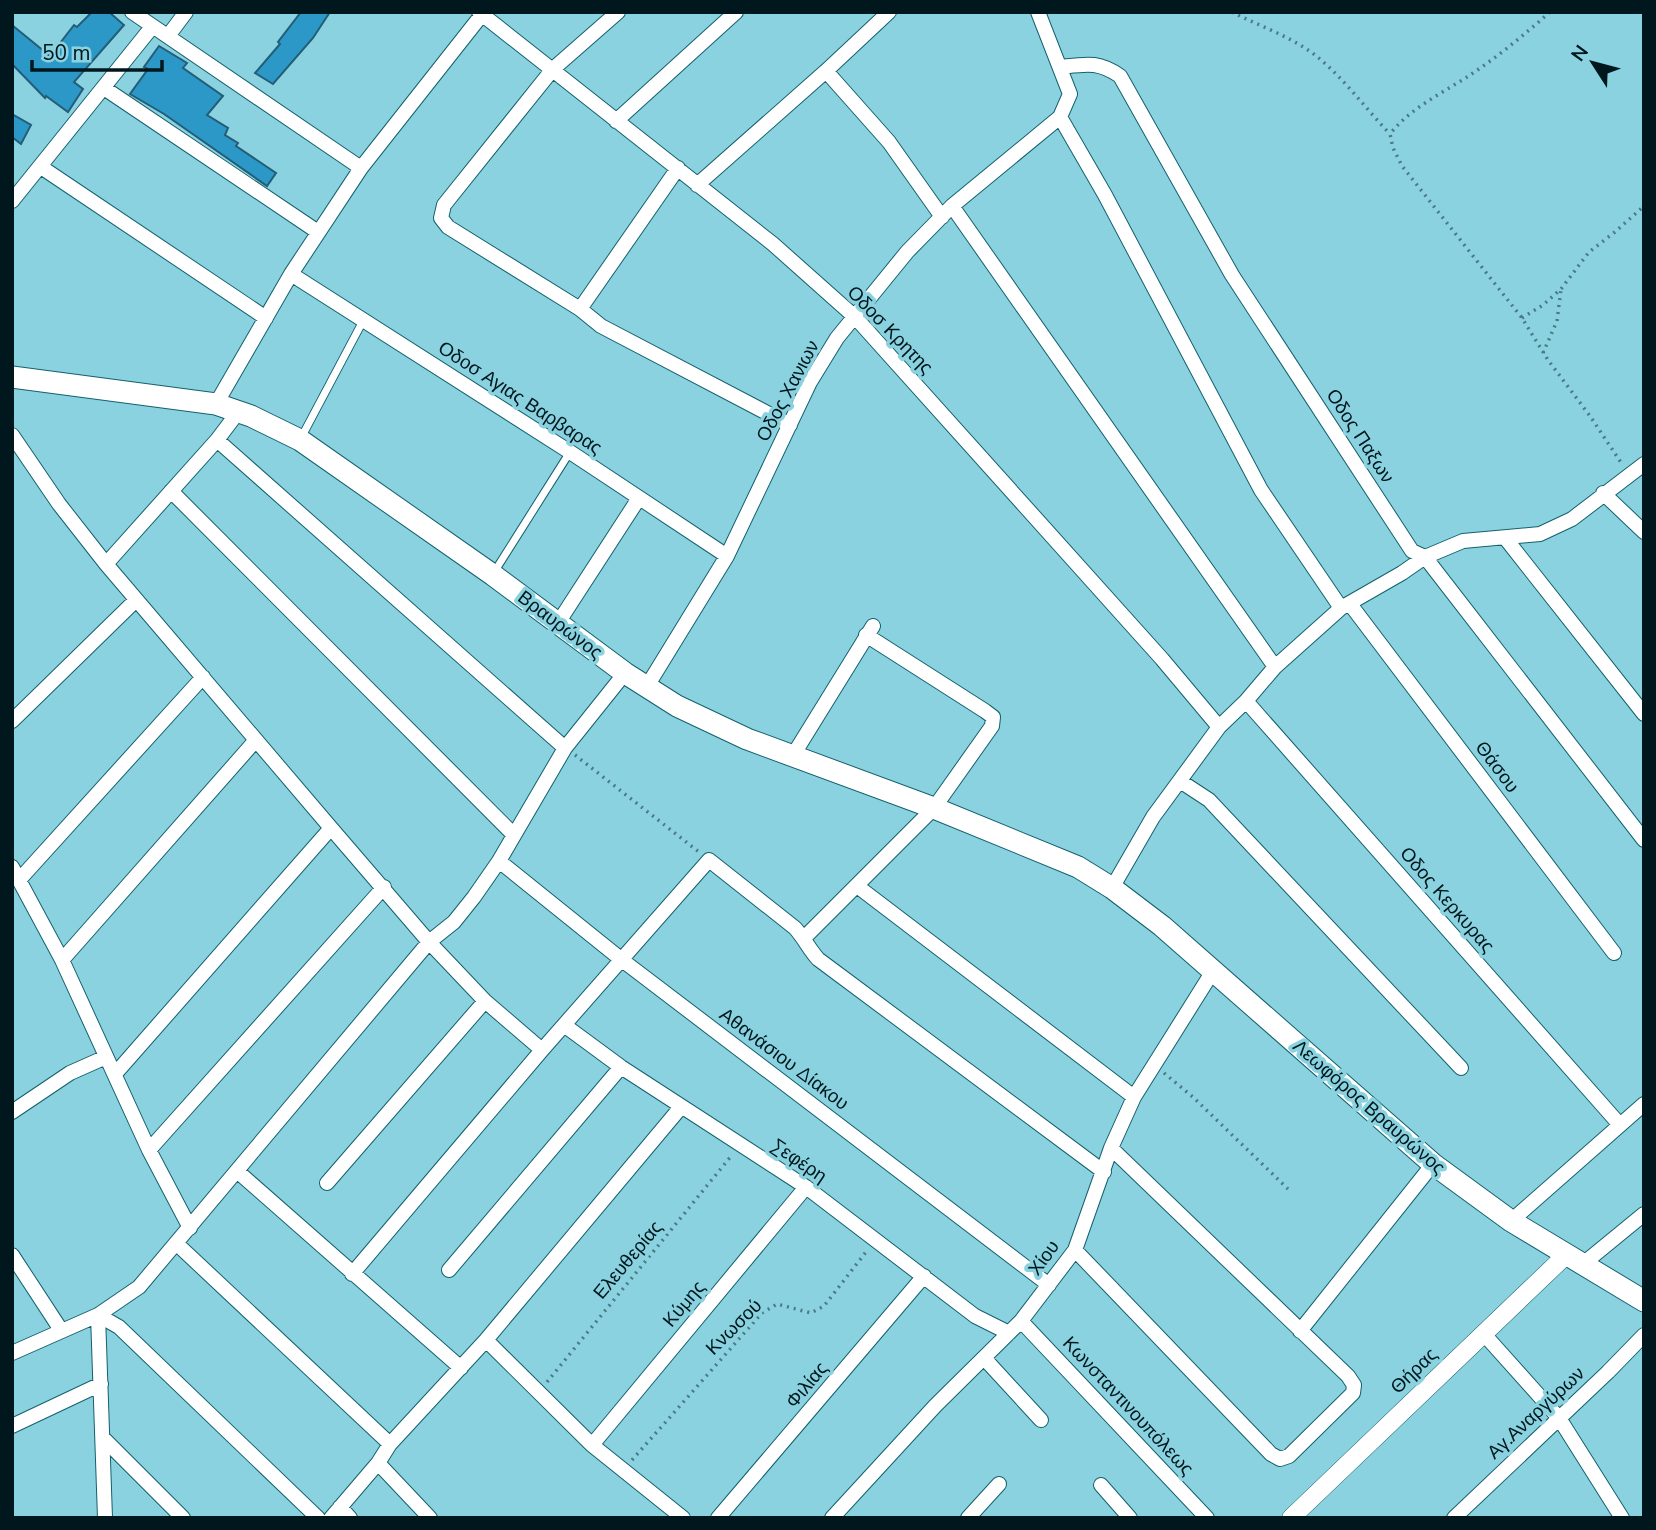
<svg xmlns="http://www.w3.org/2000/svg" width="1656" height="1530" font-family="'Nunito Sans',sans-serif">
<rect width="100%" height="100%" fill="#8bd2e0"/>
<path fill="#2c98c7" stroke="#235d77" stroke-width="2" d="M92,12h17l15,13 -50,57 9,7 -15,23 -22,-16 -1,2 -33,-34v-39l38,31 24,-31 3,2z
M301,12h29l-17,26 -40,46 -18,-11 25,-29 -2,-2z
M159,46l28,17 -4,5 40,28 -16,19 21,13 -3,7 13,8 -2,3 40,27 -9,13 -103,-72 -34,-20 18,-25 -4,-2z
M12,114l19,11 -10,19 -9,-7z"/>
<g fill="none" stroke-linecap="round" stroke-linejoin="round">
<defs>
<path id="service" d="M301,438l62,-117
M493,574l77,-122"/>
<path id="minor" d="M132,12l229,156
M479,12l294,232 82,73 307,342 57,68
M618,12l-65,57 -109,136 -3,13 7,9 132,82 21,17 189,99
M168,36l18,-24
M1060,67c27,-3 38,-6 60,9l112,199 180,276 13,6 219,283
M826,71l63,71 53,75
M104,88l214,144
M1060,117l45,78 156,295 80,118
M616,121l120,-109
M41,167l225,151
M697,185l129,-114 63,-59
M12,201l140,-174
M952,206l323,461
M291,274l279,178 157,104
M580,309l98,-141
M216,404l75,-130 70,-106 123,-156
M12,435l47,69 47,60 225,264 98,114 56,59 57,49
M217,440l348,308
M171,491l343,344
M1603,493l41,39
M1506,539l138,175
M106,564l111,-124 22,-29
M1350,604l264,349
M558,623l81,-125
M646,688l81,-132 83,-174 27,-44 70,-86 45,-46 108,-89 10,-23 -32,-82
M1246,701l374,424
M12,721l124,-121
M792,757l81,-131
M1180,781l29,19 252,268
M499,861l123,99 427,325
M12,867l50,93 87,190 41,78
M19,880l184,-203
M857,886l277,211
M1112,888l41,-71 66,-90 27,-26 29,-34 66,-59 61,-35 23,-16 38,-16 77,-7 32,-15 72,-55
M804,938l130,-130 58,-82 1,-9 -8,-6 -119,-76
M62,960l194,-220
M564,1025l57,42 185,120 169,129 34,17
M115,1074l216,-246
M12,1112l58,-39 36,-16
M149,1150l235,-263
M237,1171l224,197
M327,1183l158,-182
M1511,1221l133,-117
M177,1244l213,200
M1075,1250l196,204 9,5 9,-3 64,-63 1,-8 -6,-9 -237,-228
M12,1255l49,75
M1583,1264l61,-50
M449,1270l172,-203
M352,1274l190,-224 167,-190 86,68c9,10 14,21 23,31l286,213
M98,1315l21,12 199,191
M98,1315l7,203
M1021,1321l186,197
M1300,1331l133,-167
M1483,1333l76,85 63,100
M486,1340l106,105 91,73
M12,1353l86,-38 41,-28 290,-345 25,-20 20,-25 25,-36 66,-113 60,-75
M984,1358l57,62
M12,1426l89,-42
M103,1438l80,80
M592,1445l214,-258
M378,1463l52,55
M1101,1485l29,33
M340,1507l10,11
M331,1518l47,-55 12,-19 96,-104 195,-233
M718,1518l206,-242
M832,1518l103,-112 86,-85 54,-71 36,-102 23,-51 79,-126
M968,1518l31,-34
M1454,1518l154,-146 36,-37"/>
<path id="tertiary" d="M1291,1518l275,-263"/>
<path id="secondary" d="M12,377l204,27 35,12 49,24 193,135 132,98 52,33 70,33 187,69 144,59 34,21 50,38 271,238 78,57 133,80"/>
</defs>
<use href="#service" stroke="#13616d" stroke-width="9"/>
<use href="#minor" stroke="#13616d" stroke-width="16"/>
<use href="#tertiary" stroke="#13616d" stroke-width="19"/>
<use href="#secondary" stroke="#13616d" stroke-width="23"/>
<path stroke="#4a7b85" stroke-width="3.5" stroke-dasharray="2 5" stroke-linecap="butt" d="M1232,12c27,14 58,24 83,43 28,22 50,53 75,79
M1550,12c-25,22 -50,43 -77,61 -28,19 -62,34 -83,61l3,14 9,18 120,152 26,42 42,56 32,48
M1522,318l21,-13 18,-16 28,-37 26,-20 29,-26
M1543,353l14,-32 4,-32
M575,755l124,97
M1164,1073l30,25 94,91
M547,1382l185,-227
M632,1460l130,-147 15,-9 34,9 13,-7 42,-54"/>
<use href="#service" stroke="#fff" stroke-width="7"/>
<use href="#minor" stroke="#fff" stroke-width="14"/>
<use href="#tertiary" stroke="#fff" stroke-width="18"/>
<use href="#secondary" stroke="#fff" stroke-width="21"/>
</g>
<g text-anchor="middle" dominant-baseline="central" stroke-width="7" stroke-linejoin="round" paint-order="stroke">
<g font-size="19" fill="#00181d" stroke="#8bd2e0">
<text transform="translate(890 330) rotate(46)">Οδοσ Κρητης</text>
<text transform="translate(788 391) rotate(-62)">Οδος Χανιων</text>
<text transform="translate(520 398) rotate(33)">Οδοσ Αγιας Βαρβαρας</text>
<text transform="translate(1360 436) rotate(57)">Οδος Παξων</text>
<text transform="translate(560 625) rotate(37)">Βραυρώνος</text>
<text transform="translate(1497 767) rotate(53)">Θάσου</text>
<text transform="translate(1447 900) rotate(49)">Οδος Κερκυρας</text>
<text transform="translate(784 1059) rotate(37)">Αθανάσιου Δίακου</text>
<text transform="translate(1369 1107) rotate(41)">Λεωφόρος Βραυρώνος</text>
<text transform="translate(799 1161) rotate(34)">Σεφέρη</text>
<text transform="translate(1044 1258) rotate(-54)">Χίου</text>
<text transform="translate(628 1260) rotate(-50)">Ελευθερίας</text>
<text transform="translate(684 1304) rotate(-50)">Κύμης</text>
<text transform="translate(734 1327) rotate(-45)">Κνωσού</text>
<text transform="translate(1414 1371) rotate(-44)">Θήρας</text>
<text transform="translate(807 1385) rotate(-50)">Φιλίας</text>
<text transform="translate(1128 1406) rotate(47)">Κωνσταντινουπόλεως</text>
<text transform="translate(1536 1413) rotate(-43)">Αγ.Αναργύρων</text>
</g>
</g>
<rect width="1656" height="1530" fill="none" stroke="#00181d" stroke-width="28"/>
<g transform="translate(1593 63) rotate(306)" stroke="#8bd2e0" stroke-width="5" paint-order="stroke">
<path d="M0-5L12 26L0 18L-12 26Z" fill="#00181d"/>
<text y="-10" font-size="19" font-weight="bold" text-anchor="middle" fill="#00181d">N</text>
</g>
<path d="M32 60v10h130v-10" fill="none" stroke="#00181d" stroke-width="3.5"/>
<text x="42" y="60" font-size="21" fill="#00181d" stroke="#8bd2e0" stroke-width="5" paint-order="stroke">50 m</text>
</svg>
